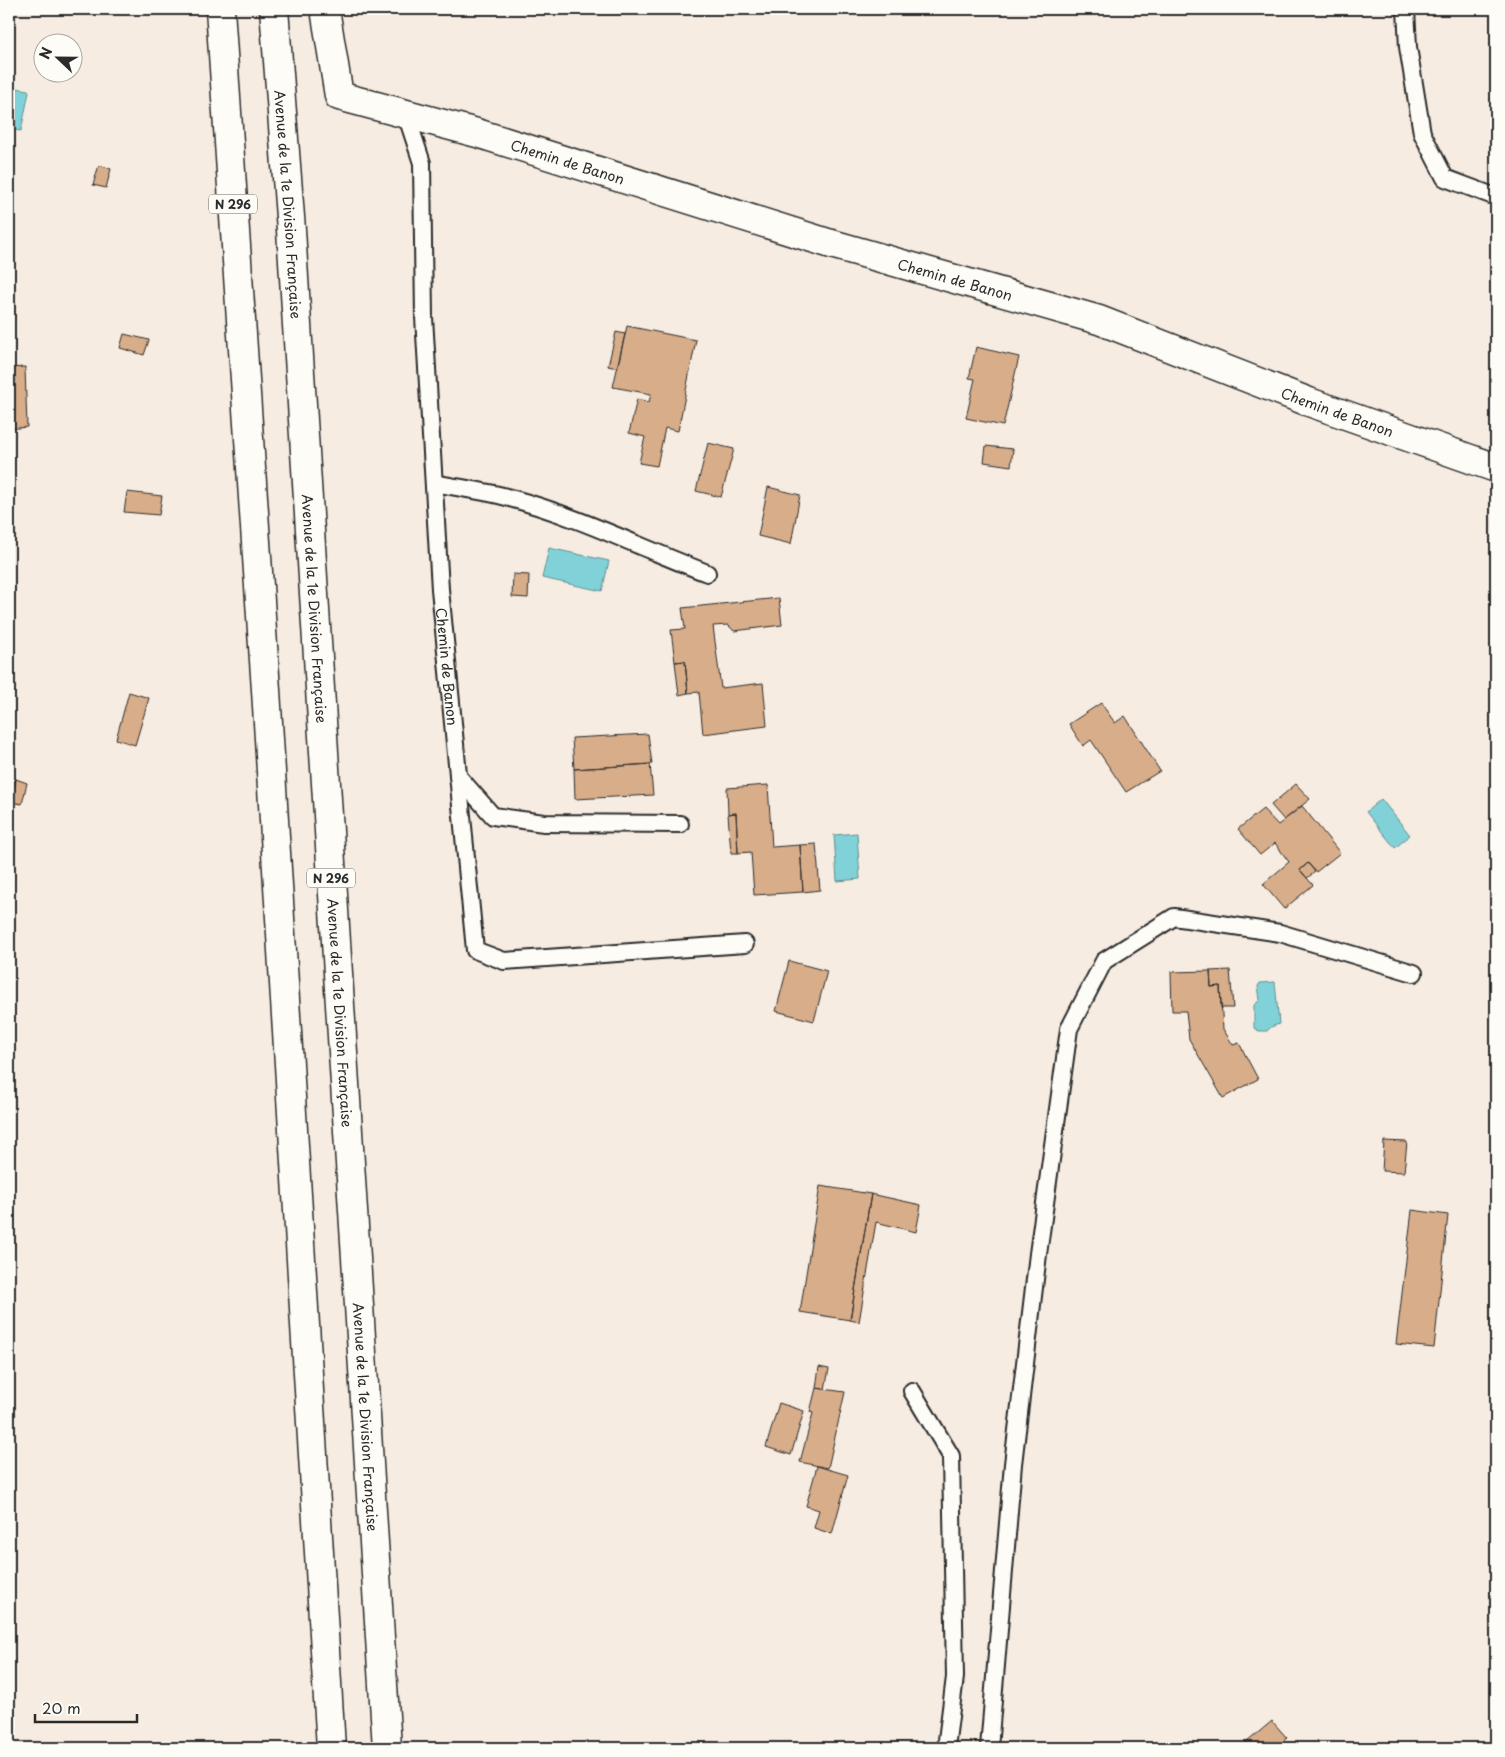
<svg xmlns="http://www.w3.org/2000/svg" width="1505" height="1757" font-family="'Playpen Sans',sans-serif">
<rect width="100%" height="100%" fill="#f6ece1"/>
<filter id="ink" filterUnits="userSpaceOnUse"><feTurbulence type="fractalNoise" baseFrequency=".02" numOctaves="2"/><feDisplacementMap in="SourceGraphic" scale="10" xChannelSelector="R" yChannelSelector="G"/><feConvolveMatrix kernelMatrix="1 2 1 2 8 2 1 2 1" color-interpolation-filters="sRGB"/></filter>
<g filter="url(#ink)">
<path fill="#81d2d8" stroke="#5f8f93" d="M9,87l19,3 1,2 -8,39 -12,-2z
M549,548l60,13 -7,30 -60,-13z
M1381,799l29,36 -15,13 -29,-36z
M857,833l3,46 -23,2 -3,-46z
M1275,982l4,42 -8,3 -4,4h-8l-5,-3v-23l6,-5 -2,-14 2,-3z"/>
<path fill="#d8ad89" stroke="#2b2b2b" d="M99,165l12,4 -5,19 -13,-3z
M627,326l69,14 -18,91 -13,-3 -8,38 -18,-3 6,-26 -16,-4 8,-34 12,3 2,-8 -38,-7z
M616,332l9,2 -8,34 -9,-2z
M124,334l25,6 -5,15 -24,-7z
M976,347l43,10 -16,69 -37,-8 9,-39 -6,-1z
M25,367l2,60 -18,2v-61z
M708,443l26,6 -13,48 -25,-6z
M986,446l27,3 -2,17 -27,-4z
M768,487l32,8 -9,49 -33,-8z
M127,492l35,4 -3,19 -35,-3z
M513,574l16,1 -1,23 -16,-1z
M779,598l3,27 -48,6 -6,-6 -15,1 8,62 42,-5 4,43 -64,8 -4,-42 -11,1 -3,-32 -10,1 -4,-32 14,-1 -3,-21z
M685,661l3,32 -9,2 -4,-33z
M129,692l20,6 -14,47 -19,-6z
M1101,703l14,20 10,-7 35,55 -34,21 -35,-52 -8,6 -14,-22z
M648,734l4,30 -78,5 -2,-31z
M650,764l3,31 -78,4 -1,-30z
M9,777l7,2 -7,29z
M16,779l11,4 -5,21 -11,-2z
M1296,784l14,15 -26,21 -13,-15z
M768,785l4,62 28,-2 3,47 -49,3 -3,-43 -13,1 -2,-40 -8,1 -1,-26z
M1302,806l38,47 -24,19 -8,-9 -8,7 13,15 -29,24 -21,-25 26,-22 -14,-19 -15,12 -22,-26 25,-20 15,16z
M736,813l2,40h-7l-3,-39z
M816,844l4,46 -17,2 -3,-47z
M1308,863l7,9 -8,6 -7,-8z
M789,961l38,10 -13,50 -38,-10z
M1230,970l3,38h-12l-1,-22 -9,1 -1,-16z
M1210,971l1,16 9,-1 3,43 10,16 6,-2 19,36 -35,19 -34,-59 -3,-28h-14l-1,-39z
M1384,1141l23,1 -3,30 -22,-1z
M820,1186l51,8 -21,126 -50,-8z
M871,1194l50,11 -5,27 -40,-10 -17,100 -9,-2z
M1412,1210l36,5 -14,133 -38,-4z
M819,1367l10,2 -4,20 -9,-1z
M816,1388l29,4 -17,76 -28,-6 13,-49 -3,-1z
M779,1403l25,8 -13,44 -25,-8z
M817,1466l31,9 -16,59 -18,-6 5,-18 -13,-4z
M1272,1721l15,17 -12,10h-35z"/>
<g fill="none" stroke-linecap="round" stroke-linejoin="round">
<defs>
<g id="service">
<path d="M1406,9l2,38 14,86 23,45 51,19"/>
<path id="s1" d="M406,114l16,49 2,154 16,272 35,361 29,11 241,-17"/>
<path d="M434,483c25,5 51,8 76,15 68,18 131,50 197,75"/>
<path d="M458,776l35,40 51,7 136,1"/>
<path d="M912,1391l39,65 4,221 -9,71"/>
<path d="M989,1748l24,-284 25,-210 31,-225 35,-68 70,-44 106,16 134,40"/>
</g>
<g id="minor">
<path id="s2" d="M325,9l14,87 138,37 351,110 271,77 210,82 187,66"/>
</g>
<g id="trunk">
<path d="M220,9l46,681 65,1058"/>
<path id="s3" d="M274,9l17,221 96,1518"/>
</g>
</defs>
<use href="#service" stroke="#2b2b2b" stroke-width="20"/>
<use href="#minor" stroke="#2b2b2b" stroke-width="31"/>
<use href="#trunk" stroke="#2b2b2b" stroke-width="31"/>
<use href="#service" stroke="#fdfcf7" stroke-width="16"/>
<use href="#minor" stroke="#fdfcf7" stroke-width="28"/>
<use href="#trunk" stroke="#fdfcf7" stroke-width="28"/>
</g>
</g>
<g text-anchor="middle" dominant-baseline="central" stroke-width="4" stroke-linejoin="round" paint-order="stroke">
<g fill="#fdfcf7" stroke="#6a6a68" stroke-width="1">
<rect x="209" y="194.5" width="48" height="19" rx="4"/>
<rect x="307" y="868.5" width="48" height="19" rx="4"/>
</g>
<g font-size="12" font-weight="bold" fill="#2b2b2b">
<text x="233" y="204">N 296</text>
<text x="331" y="878">N 296</text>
</g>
<g font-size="14" fill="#2b2b2b" stroke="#fdfcf7">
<text stroke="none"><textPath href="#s2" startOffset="326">Chemin de Banon</textPath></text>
<text stroke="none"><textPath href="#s3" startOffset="196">Avenue de la 1e Division Française</textPath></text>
<text stroke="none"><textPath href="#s2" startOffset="731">Chemin de Banon</textPath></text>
<text stroke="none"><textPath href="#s2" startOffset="1136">Chemin de Banon</textPath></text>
<text stroke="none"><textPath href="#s3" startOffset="601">Avenue de la 1e Division Française</textPath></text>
<text stroke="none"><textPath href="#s1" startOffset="556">Chemin de Banon</textPath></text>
<text stroke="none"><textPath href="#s3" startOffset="1006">Avenue de la 1e Division Française</textPath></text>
<text stroke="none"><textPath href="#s3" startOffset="1411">Avenue de la 1e Division Française</textPath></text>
</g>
</g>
<rect width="1505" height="1757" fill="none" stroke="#fdfcf7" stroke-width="30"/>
<rect x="15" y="15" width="1475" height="1727" fill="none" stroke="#2b2b2b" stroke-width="2" filter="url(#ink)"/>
<g transform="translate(58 58) rotate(292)"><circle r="24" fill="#fdfcf7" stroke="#a9a8a5"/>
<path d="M0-4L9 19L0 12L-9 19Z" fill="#2b2b2b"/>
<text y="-8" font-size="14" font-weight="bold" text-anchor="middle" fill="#2b2b2b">N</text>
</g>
<path d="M35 1714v8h102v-8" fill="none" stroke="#2b2b2b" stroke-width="2.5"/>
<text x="42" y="1714" font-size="15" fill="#2b2b2b" stroke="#fdfcf7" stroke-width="4" paint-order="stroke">20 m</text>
</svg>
